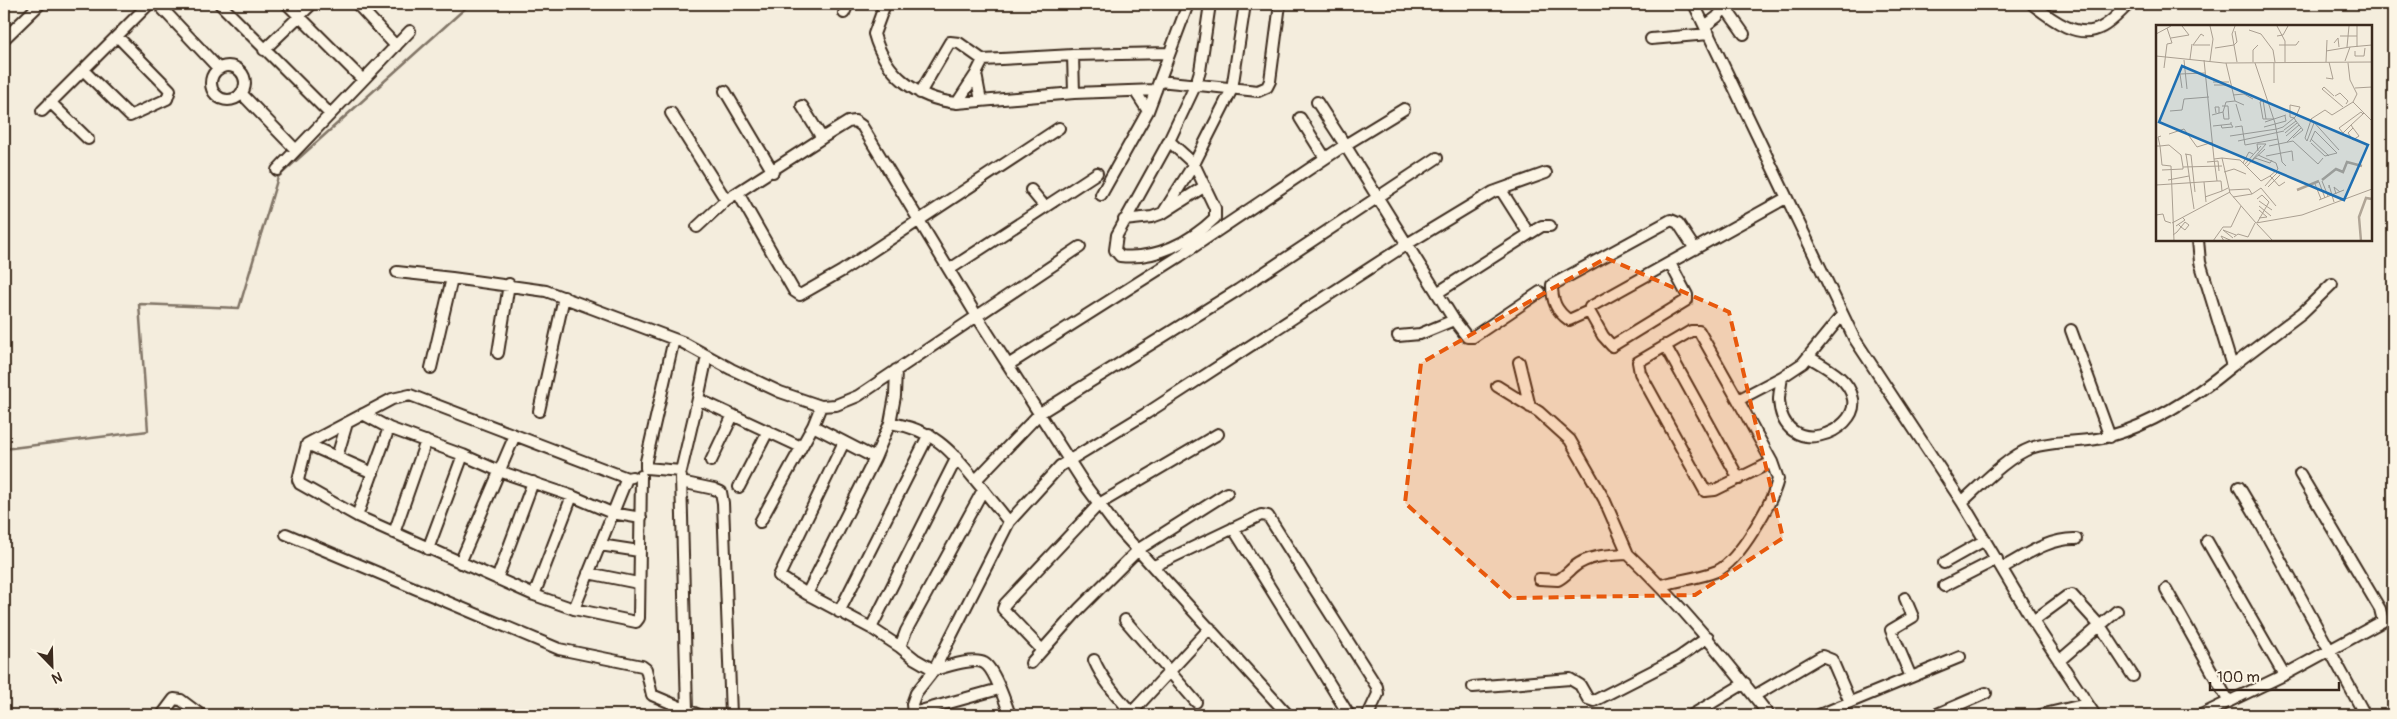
<svg xmlns="http://www.w3.org/2000/svg" width="2397" height="719" font-family="Pangolin,sans-serif">
<rect width="100%" height="100%" fill="#f4eddd"/>
<filter id="ink" filterUnits="userSpaceOnUse"><feTurbulence type="fractalNoise" baseFrequency=".02" numOctaves="2"/><feDisplacementMap in="SourceGraphic" scale="10" xChannelSelector="R" yChannelSelector="G"/><feConvolveMatrix kernelMatrix="1 2 1 2 8 2 1 2 1" color-interpolation-filters="sRGB"/></filter>
<g filter="url(#ink)">
<g fill="none" stroke-linecap="round" stroke-linejoin="round">
<path stroke="#817466" stroke-width="2.5" d="M4,449l144,-18 -9,-127 100,4 39,-131 192,-173"/>
<defs>
<path id="street" d="M158,4l61,65
M220,4l110,110
M287,4l76,76
M357,4l39,42
M885,4l-11,30c11,40 42,65 83,69l117,-10 82,-3
M1694,4l160,334 108,164 71,119 62,94
M2032,4c18,14 46,37 70,23 10,-5 19,-16 27,-23
M1725,7l19,27
M844,13l4,-9
M1705,26l12,-9 11,-13
M4,39l36,-35
M1651,39l58,-5
M264,50l48,-46
M1073,55l1,38
M211 83a17 17 0 1 1 34 0a17 17 0 1 1-34 0Z
M83,70l47,46 37,-17 3,-9 -53,-54
M1159,81l99,10 9,-4 3,-6 10,-77
M725,91l48,81
M1135,91l13,20
M241,93l55,57
M920,93l30,-51 9,1 24,17
M981,101l-5,-27 7,-14 90,-5 96,-2
M50,102l38,37
M1317,102l28,43 59,-36
M957,103l19,-29
M802,106l20,32 26,-16 7,-1 7,5 116,192 107,167 30,40 173,190
M42,111l107,-107
M671,113l55,87
M1300,118l25,40
M1169,141l25,23 21,44v10c-25,24 -59,42 -95,38l-5,-6 2,-15 52,-94 27,-57 4,-13 10,-67
M277,170l133,-139
M1031,190l14,17
M1501,190l28,44
M738,193l56,98 6,4 42,-24 217,-143
M1101,195l47,-84 40,-107
M1163,213l31,-49 38,-75 13,-85
M1124,220l28,-3 11,-4 42,-27
M697,227l29,-27 96,-62
M1670,263l17,32v5l-75,46 -9,-10 -14,-25 1,-4 196,-109
M950,269l147,-96
M397,272l55,6
M1437,293l92,-59 13,-8h8
M1589,311l-20,9c-13,-9 -17,-19 -17,-35l119,-65 7,3 17,26
M2071,330l39,107
M1398,336l22,-2 34,-14
M674,339l-28,122v7l35,3 17,-72
M1665,345l74,134
M498,353l11,-69
M707,356l-9,43 103,48
M1519,362l11,45
M1008,365l172,-109 165,-111 109,175 13,17h6l67,-45
M2232,366l70,-53 30,-29
M431,368l21,-90 94,13 136,51 49,27 49,23 41,14 15,-1 22,-9 222,-149
M1782,377c-1,8 -3,16 -3,23 4,62 80,33 74,-1 -4,-21 -28,-32 -44,-42
M1497,386l42,26 31,28 34,59 24,55
M1738,400l-39,-69h-8l-53,31 2,11 65,118 10,-1 57,-28
M821,406l-8,20 62,32
M539,411l25,-114
M363,414l26,14 74,27 36,16 73,25 40,17 29,5
M890,423c48,7 63,31 92,65 9,12 18,22 27,34
M844,442l-65,134 28,18 64,34 29,19
M307,444l66,29
M337,457l10,-34
M711,461l22,-46
M681,477l6,233
M627,478l-217,-83 -18,4 -85,45 -9,36 2,4 57,32 177,79 40,14 62,13 3,-4 2,-142
M976,480l64,-67 198,-123 199,-132
M681,482l33,7 7,3 2,11 8,212
M739,487l29,-56
M2239,487l19,32 107,196
M983,490l-77,141 -6,16 15,12 19,11c11,-3 40,-13 50,-7 10,5 22,41 26,52
M1962,502c19,-17 45,-45 69,-54 25,-9 54,-4 79,-12 46,-13 86,-40 122,-70l-32,-104 -2,-22
M357,516l32,-88
M760,522l53,-96
M1233,528l116,187
M394,533l32,-92
M286,534l273,115 83,17 4,3 6,26 47,20
M2207,541l77,134
M600,545l39,6
M428,549l35,-94
M460,563l55,-128
M1944,563l41,-23
M1154,566l107,-51 7,1 109,171 1,7 -10,21
M2002,568c24,-13 47,-30 74,-29
M588,573l50,10
M497,579l36,-97
M1539,579l19,1c7,-4 10,-8 16,-13 14,-12 36,-12 54,-13 53,50 96,104 141,161
M1661,585c18,-5 39,-7 56,-14 22,-10 56,-69 61,-92l-6,-17 -34,-62 44,-23 21,-14 39,-48
M1944,586l53,-27
M2166,589l63,113
M807,594l68,-136 15,-35 5,-27 1,-26
M534,595l38,-99
M1905,598l8,19 -22,13 20,47
M574,609l53,-131 5,-1
M839,612l90,-178
M1125,620l71,82
M2033,621l34,-25 5,-1 29,32 32,49
M871,628l86,-171
M1042,650l-39,-41 2,-5 94,-100 119,-70
M1094,660c8,19 22,35 36,51h3l77,-83
M2059,661l58,-50
M1031,663l48,-54 60,-60 88,-56
M1473,687l97,-8 10,6 8,14 6,2 84,-43 30,-21
M1754,696l68,-40 10,4 18,42
M913,713l86,-24
M162,715l12,-16 7,1 20,15
M913,715l-1,-11 4,-11 18,-23 75,-148 51,-56 87,-53 260,-169 86,-52 53,-19
M1692,715l53,-32
M1819,715l141,-58
M1935,715l51,-22
M2040,715l47,-11
M2201,715l83,-40 99,-54 -3,-12 -80,-135"/>
</defs>
<use href="#street" stroke="#3b2a1e" stroke-width="14"/>
<use href="#street" stroke="#fcf5e5" stroke-width="10"/>
</g>
</g>
<path fill="#e8590c" fill-opacity="0.2" stroke="#e8590c" stroke-width="4" stroke-dasharray="10 6" stroke-linejoin="round" d="M1606,258l123,54 54,226 -88,57 -184,3 -106,-95 16,-140z"/>
<g transform="translate(2156 25)">
<rect width="216" height="216" fill="#f4eddd"/>
<path fill="none" stroke="#b0a596" stroke-width="2.5" d="M166,155l14,-11 7,3 4,-10 15,4M141,165l22,-9M205,216l-2,-24 7,-19 6,1"/>
<path fill="none" stroke="#aa9f91" stroke-width="1" d="M54,1l3,13 -3,22M79,1l-3,8 5,28M121,1l8,15v21M93,5l12,4 12,16 2,12M0,9l15,-8M48,11l-3,-2 -8,11h17M121,11l6,-1 5,-9M184,11h17M15,13l18,-3 -7,-9M178,18l4,-5 1,9M78,20l3,-3 -2,-11M123,20h17l3,-4M191,22l2,-21M201,22v-21M59,23l19,-3M170,26l24,-4M199,26v5h9l1,-8M0,31l68,7 148,-1M34,34l2,-15M28,35l3,29M48,35l10,99 8,-1 8,35 26,30 46,-8 70,-26M189,36l5,-14 22,-2M97,37v-12l5,-5M170,37l1,-22M70,38l9,38 9,4M99,38l20,60 7,39 4,4M8,43l3,-24 5,-1 -5,-15M170,53l7,1 -4,-17M57,57h16M118,58v-20M58,60h16M26,63l-2,-14 25,-1M199,63l17,-1M77,70l11,-1 9,5M178,71l-10,-9 -2,2 21,18M179,71l5,-3 8,8 -2,3M107,75l-3,2 3,17h10M107,75l3,19M197,77l19,19M80,79l5,17M66,81h6l1,13h-5l-1,-7M14,86l12,-1 2,-11 25,-2M60,88l-1,-6h4v6M56,90l11,-3 3,-10 9,-1M109,97l21,-7M65,100l1,3 11,-1 -2,-3M195,100l-8,8 -4,-5 22,-16 2,2M57,101l18,-2v-2M79,102l7,-1 3,19 33,-6M108,102l22,-6 -1,-5M197,103l-5,5 5,7 6,-4 -6,-8 -2,-3 13,-12M129,108l12,-10M13,109l15,-5 13,18 16,-5M5,111l-3,1 2,9 9,-1 12,10 2,12 39,-1M74,111l47,-7 6,-2 11,-9 2,-2 4,-9 -10,-2v12l4,1 2,3 -12,9M130,111l13,-11M137,113l10,-8 -7,-9M155,114l18,17M82,116l46,-10M151,116l-2,-3 6,-18M151,116l7,-18M131,117l14,-14M154,117l5,-11 22,22 -12,3 -14,-13M0,121h4l2,19 9,1 3,75M113,121l24,-5 25,23 5,-6M183,125l-28,-31 14,-9 7,5 21,-13 4,-8 -7,-14 -2,-17M29,129l6,1 4,37M30,129l8,55M102,130l18,8 2,6 -8,7 2,2 7,-7M110,131l26,-5 1,10M66,133l18,2 21,21 9,-5M99,133l15,5 2,-3M96,136l13,-12M51,137l11,-1 1,10M87,138l6,-11 4,2M89,139l16,-18M91,141l19,-22h-9l1,7M6,145l21,-1v-2M68,147l10,-3 12,5M12,155l21,-4M61,156h4l1,10 6,-3M166,156l6,15M48,157l2,20M163,157l6,16M159,159l6,15M0,160l61,-4 -3,-22M109,161l7,-8 7,8 6,-4M112,162l12,-12M173,163v-3l5,17M73,165l20,-1 3,5M180,169l-2,-7 6,5M49,172l17,-6M77,172l19,-3 9,-6 15,18M163,175l25,-10M103,176l13,9M103,181l12,10M103,185l8,7 -8,1M0,190l7,-1 2,7 6,2M16,198l58,-31M101,198l12,-21 -7,-7 -5,4M101,199l16,17M20,201l9,-6 -3,-3M17,210l4,-3 8,-10 4,3 -4,5 -4,-3 -3,-3M78,212l4,-3 10,3 7,-14M77,213l-10,-8 13,5M57,216l10,-14h8l10,-21M68,216l-3,-5 11,5"/>
<path fill="#1f6fb2" fill-opacity="0.15" stroke="#1f6fb2" stroke-width="2.5" d="M26,41l186,79 -24,55 -185,-78z"/>
<rect width="216" height="216" fill="none" stroke="#3b2a1e" stroke-width="2.5"/>
</g>
<rect width="2397" height="719" fill="none" stroke="#fcf5e5" stroke-width="20"/>
<rect x="10" y="10" width="2377" height="699" fill="none" stroke="#3b2a1e" stroke-width="2" filter="url(#ink)"/>
<g transform="translate(52 666) rotate(157)" stroke="#fcf5e5" stroke-width="4" paint-order="stroke">
<path d="M0-4L9 19L0 12L-9 19Z" fill="#3b2a1e"/>
<text y="-8" font-size="14" font-weight="bold" text-anchor="middle" fill="#3b2a1e">N</text>
</g>
<path d="M2210 682v8h129v-8" fill="none" stroke="#3b2a1e" stroke-width="2.5"/>
<text x="2217" y="682" font-size="15" fill="#3b2a1e" stroke="#fcf5e5" stroke-width="4" paint-order="stroke">100 m</text>
</svg>
